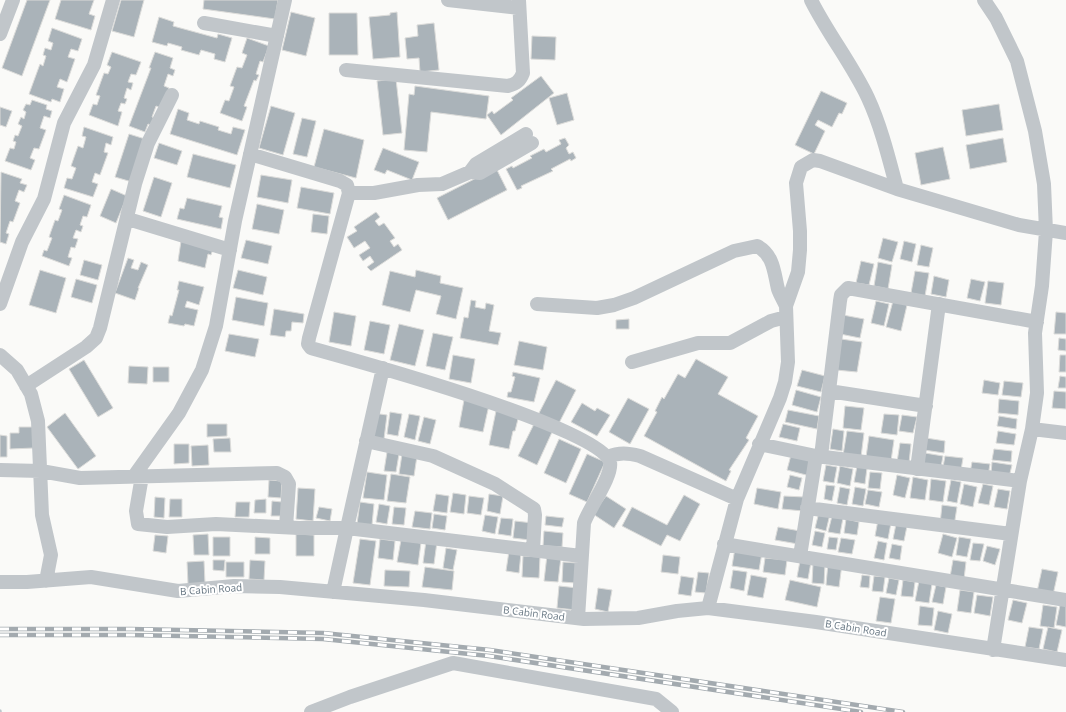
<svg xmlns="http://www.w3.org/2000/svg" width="1066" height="712" font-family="'Open Sans',sans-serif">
<rect width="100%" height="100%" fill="#fafaf8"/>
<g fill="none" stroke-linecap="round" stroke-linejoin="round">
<path stroke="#bdc7cc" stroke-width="3.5" d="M0,711v1"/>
</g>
<path fill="#aab3b9" stroke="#dcdcda" d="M27,0h23l-28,76 -20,-8z
M61,0h33l-5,14 6,2 -4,14 -36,-11z
M121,0h23l-10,37 -22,-6z
M204,0h74l-3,19 -72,-10z
M291,12l24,6 -9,38 -24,-6z
M397,12l3,45 -27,2 -4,-42 21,-2v-2z
M329,13h28l1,42h-29z
M159,17l15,5 -1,4 44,12 1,-4 14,4 -7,24 -11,-3 1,-5 -14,-4 -2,5 -18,-5 1,-3 -14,-4 -1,3 -15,-4z
M434,23l5,47 -19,2 -1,-14 -12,1 -2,-21 13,-2 -1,-11z
M52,28l30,11 -4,12 -7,-2 -3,8 7,2 -8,23 -7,-3 -3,8 7,2 -4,13 -8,-3 -1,3 -22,-8 11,-30 3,2 3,-10 -3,-1 2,-7 6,2 2,-7 -5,-2z
M532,36l24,1 -1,23 -24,-1z
M247,38l22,8 -6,16 -3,-1 -4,13 3,1 -3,6 -2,-1 -10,26 3,1 -5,14 -22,-8 5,-13 4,1 5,-14 -4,-1 7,-19 5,1 5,-13 -5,-2z
M112,52l29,10 -5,13 -5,-1 -3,8 5,1 -2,7 -4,-2 -3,10 3,1 -2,5 -4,-1 -3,8 4,1 -4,14 -29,-11 4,-11 4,1 3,-9 -4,-1 8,-22 4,1 3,-7 -4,-2z
M155,52l18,6 -3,10 5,2 -2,6 -5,-2 -4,12 5,2 -8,20 -5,-2 -4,11 6,3 -2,7 -8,-3 -3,8 -16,-6 22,-58h-2z
M541,76l13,17 -53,42 -14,-20 5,-4 2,3 19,-14 -2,-2z
M396,79l6,54 -19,2 -6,-54z
M415,86l74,10 -3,23 -55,-7 -4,40 -23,-2 5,-56 5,1z
M821,91l26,12 -5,11 -3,-1 -7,14 -14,-7 -3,5 10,6 -11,23 -19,-9z
M567,93l7,27 -17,5 -8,-27z
M32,100l15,5 -1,4 6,2 -2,7 -6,-2 -4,12 6,2 -7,19 -5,-1 -4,10 5,2 -4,10 -26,-9 5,-13 4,1 2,-7 -3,-1 2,-6 3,1 4,-10 -4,-2 3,-7 3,2 2,-7 -3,-2 3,-6 4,1z
M999,104l4,26 -37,6 -4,-26z
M271,106l24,7 -12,42 -24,-7z
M0,107l12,4 -6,16 -6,-2z
M178,109l11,4 -2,7 12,4 1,-3 19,6 -1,3 13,4 2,-7 12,3 -8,25 -67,-21z
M302,118l14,3 -9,36 -14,-3z
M84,127l29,10 -2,8 -5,-2 -2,9 4,1 -8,22 -5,-2 -3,9 6,2 -5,13 -29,-9 3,-10 5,1 4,-11 -5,-2 7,-20 5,2 3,-11 -4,-1z
M324,129l40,11 -8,38 -42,-11z
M129,134l16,5 -13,43 -17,-5z
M565,138l4,7 -3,3 3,6 4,-2 3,6 -5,3 -1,-2 -19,10 2,2 -32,15 1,2 -5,2 -11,-21 6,-3 1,2 19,-10 -2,-2 14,-7 2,3 15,-8 -2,-4z
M1003,138l4,24 -37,7 -4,-24z
M159,143l23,8 -5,14 -23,-7z
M943,147l7,32 -29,6 -6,-32z
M383,148l36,14 -7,18 -25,-10 -2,4 -11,-4z
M193,154l43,11 -6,23 -43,-11z
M496,168l11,22 -59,30 -11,-22z
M1,172l21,7 -2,4 7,2 -3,7 -5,-2 -4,11 5,2 -7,19 -3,-1 -4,12 3,1 -3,10 -6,-2z
M261,175l31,5 -4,23 -31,-6z
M154,177l18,6 -11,34 -18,-6z
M301,187l33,6 -4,21 -33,-6z
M111,189l16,7 -11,27 -16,-7z
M64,195l27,10 -4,12 -4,-1 -3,9 3,1 -2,6 -5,-2 -3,8 5,1 -3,9 -4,-1 -3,10 4,1 -3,8 -27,-10 2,-6 3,1 5,-13 -3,-1 6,-17 3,1 4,-11 -3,-1z
M187,198l35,8 -3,11 4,1 -2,11 -44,-10 3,-11 4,1z
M257,204l27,6 -5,24 -27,-5z
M376,212l4,5 -5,4 4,5 5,-3 11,15 -5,3 4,6 4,-3 4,6 -31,21 -4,-4 7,-5 -4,-6 -7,5 -4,-6 11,-7 -5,-7 -11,7 -7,-11 10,-6 -3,-4z
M313,214l16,2 -2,18 -16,-2z
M883,238l15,4 -6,20 -14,-4z
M246,240l26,6 -4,18 -27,-6z
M181,241l32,8 -2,6 -3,-1 -3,14 -27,-7z
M904,241l12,3 -4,18 -12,-3z
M921,245l12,3 -4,19 -12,-2z
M128,258l6,2 -3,8 7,2 3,-8 7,3 -10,23h1l-4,12 -20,-7z
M84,260l18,5 -4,15 -18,-5z
M861,261l13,3 -5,21 -13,-2z
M878,262l14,3 -4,24 -14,-3z
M40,270l26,8 -10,35 -27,-8z
M238,270l29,7 -4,18 -30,-7z
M416,270l25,6 -1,7 23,5 -7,31 -20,-5 5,-18 -25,-6 -6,22 -28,-7 8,-34 25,6z
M915,271l14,2 -4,23 -14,-3z
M934,276l15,4 -3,17 -15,-3z
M76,279l21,6 -5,18 -21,-6z
M971,279l14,3 -5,19 -13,-3z
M179,281l25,6 -5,18 -12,-4 -2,6 13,3 -4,16 -9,-2 -1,2 -16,-3 2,-8 2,1 7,-26h-2z
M988,281l16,2 -3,22 -16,-2z
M236,297l32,6 -4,23 -32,-6z
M471,300l5,1 -1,6 10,2 1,-6 8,2 -5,26 12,2 -3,12 -38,-7 4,-21 4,1z
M876,301l13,3 -5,22 -13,-3z
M893,301l14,4 -6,26 -15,-4z
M274,309l30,5 -1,9 -11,-1 -1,9h-5l-1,6 -15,-2z
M334,312l22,4 -5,30 -22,-4z
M1056,312l10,1v21h-12z
M843,315l21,4 -4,19 -20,-4z
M629,319v10h-13v-9z
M370,321l20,4 -6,29 -20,-4z
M399,324l25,6 -9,36 -25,-6z
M433,333l20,4 -8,33 -19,-4z
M229,334l30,5 -4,18 -30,-6z
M1059,338l7,1v12l-8,-1z
M841,339l21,3 -5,30 -21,-2z
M519,341l28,6 -4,23 -29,-5z
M453,355l22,4 -4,24 -22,-4z
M1060,355h6v17h-7z
M696,359l32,18 -10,17 40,22 -12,22 3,2 -20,30 2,1 -5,10 -82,-45 13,-24 -2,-1 7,-14 2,2 14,-25 7,4z
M84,360l29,48 -15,9 -29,-48z
M129,366l19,1 -1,17 -19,-1z
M153,367h16v15h-16z
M802,370l23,6 -4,16 -24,-6z
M513,372l27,6 -6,24 -27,-5 1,-5h3l4,-15 -3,-1z
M1060,376l6,1v11h-8z
M556,380l20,10 -18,35 -20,-10z
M984,380l16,3 -2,12 -16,-2z
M1004,381l19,2 -2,14 -19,-2z
M796,390l25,7 -4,15 -25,-7z
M1054,391l12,1v17l-14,-1z
M628,398l21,11 -19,35 -21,-12z
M999,399l20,2 -1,14 -20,-2z
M464,400l25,5 -6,27 -24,-5z
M582,403l13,8 2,-3 13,7 -13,21 -26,-14z
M845,406l19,2 -3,22 -18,-2z
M788,410l31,6 -2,13 -32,-7z
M496,411l23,4 -4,16h-2l-4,18 -20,-4z
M390,412l12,2 -4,22 -11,-2z
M65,413l31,43 -18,13 -31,-42z
M373,413l14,2 -3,24 -14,-2z
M409,414l11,2 -5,24 -11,-3z
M884,414l15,1 -2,20 -16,-2z
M902,415l15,2 -4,16 -14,-2z
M999,416l18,3 -1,10 -19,-3z
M424,417l12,3 -6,24 -12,-3z
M535,422l18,8 -16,35 -19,-9z
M207,424h20v12l-20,1z
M783,424l17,4 -3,13 -18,-4z
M19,427h14l1,21 -24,1v-16h9z
M833,429l11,2 -2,20 -12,-2z
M847,431l17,2 -3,24 -18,-2z
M998,431l18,3 -2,11 -18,-2z
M0,435l7,1v21h-7z
M869,436l25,4 -3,21 -25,-4z
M230,438l1,14h-17l-1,-13z
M926,438l19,3 -1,12 -20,-3z
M559,439l22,10 -15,34 -22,-10z
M900,443l11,1 -2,19 -12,-1z
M174,444h15v19l-15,1z
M208,445l1,20 -17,1 -1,-20z
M994,449l18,2 -1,11 -19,-2z
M387,452l12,2 -3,18 -12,-1z
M925,453l18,3 -2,11 -18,-2z
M402,454l15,2 -3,20 -15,-2z
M587,454l18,8 -18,40 -18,-8z
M791,455l22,6 -3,15 -23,-6z
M945,456l18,2 -2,12 -18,-3z
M972,462l18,2 -2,12 -18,-3z
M992,462l20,3 -3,12 -18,-3z
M826,465l11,2 -3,16 -11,-2z
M840,466l13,3 -3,17 -13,-3z
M857,466l10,2 -2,16 -11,-2z
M367,472l20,3 -3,25 -21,-2z
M870,472l12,1 -2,16 -12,-1z
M391,474l19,3 -4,26 -19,-2z
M790,475l12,3 -3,12 -12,-3z
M897,475l13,3 -5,20 -12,-3z
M913,477l15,3 -3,20 -15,-2z
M931,479l15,2 -3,21 -14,-2z
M269,480l13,1 -1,17 -13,-1z
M951,480l10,2 -4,21 -10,-2z
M964,484l13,3 -4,20 -13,-3z
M983,484l10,2 -4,19 -11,-2z
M826,485l9,1 -3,15 -8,-2z
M840,487l10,2 -3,16 -10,-2z
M855,487l11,2 -3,17 -11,-2z
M298,488l17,1 -2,32 -17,-2z
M757,488l24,4 -3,17 -24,-5z
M998,489l12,2 -3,18 -13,-2z
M868,490l14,2 -3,15 -14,-3z
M453,493l13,2 -2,19 -14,-2z
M436,494l13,2 -2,17 -14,-2z
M489,494l14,2 -3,18 -13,-3z
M684,495l16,9 -20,37 -13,-6 -6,11 -39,-20 10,-19 35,18z
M469,496l15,2 -3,17 -14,-2z
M606,496l20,13 -12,19 -21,-14z
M784,496l20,1 -1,14 -21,-2z
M155,497l10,1 -1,20 -10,-1z
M170,499h12v18h-13z
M266,499v14h-12l1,-13z
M272,501l10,1 -1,14h-10z
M236,502h14l-1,15h-14z
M360,502l14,2 -2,21 -15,-1z
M379,504l11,2 -3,18 -11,-2z
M942,505l15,2 -3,19 -14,-2z
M319,507l13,2 -2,12 -14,-3z
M394,507l12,1 -2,17 -12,-1z
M415,511l17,2 -2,16 -18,-2z
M819,512l11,2 -4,17 -11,-3z
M434,514l13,2 -2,14 -13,-2z
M485,515l13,2 -3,17 -13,-3z
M546,516l18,2 -2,9 -17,-2z
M832,516l11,2 -3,16 -12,-2z
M501,518l12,1 -2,17 -13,-2z
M846,519l13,3 -2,13 -13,-2z
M878,520l13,3 -3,16 -13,-3z
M515,521l18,2 -3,17 -17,-2z
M896,524l11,2 -3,15 -11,-2z
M778,527l22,4 -2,13 -23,-4z
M544,531l19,2 -1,14 -19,-1z
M815,531l10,2 -3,14 -10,-2z
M208,534l1,21h-15l-1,-20z
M296,534l18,1v21h-18z
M943,534l14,4 -5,19 -14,-4z
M155,535l13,1 -2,17 -13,-2z
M213,537h17v19h-17z
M255,537l15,1v16h-15z
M829,537l9,1 -2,12 -9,-1z
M959,537l12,2 -4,18 -11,-2z
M841,538l14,2 -3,14 -14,-2z
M360,539l16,2 -6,44 -17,-2z
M380,539l15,2 -2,19 -15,-2z
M401,540l20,3 -3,22 -21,-3z
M426,541l11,1 -3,22 -11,-1z
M878,541l9,2 -3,17 -10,-2z
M973,543l11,1 -4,17 -10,-1z
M892,544l10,2 -2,14 -11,-2z
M987,546l13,3 -5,16 -12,-4z
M446,548l11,2 -4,20 -10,-2z
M735,548l27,5 -3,17 -27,-4z
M509,551l12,2 -2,20 -13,-2z
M547,555l14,2 -3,25 -14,-1z
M663,555l17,2 -2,17 -17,-2z
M523,556l17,1 -1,21 -17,-1z
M765,558l22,2 -2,15 -22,-3z
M213,560h12l-1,11 -11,-1z
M250,560l15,1 -1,19 -15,-1z
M953,560l13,2 -2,17 -14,-2z
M204,561l1,22 -17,1 -1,-22z
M800,561l11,1 -3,17 -11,-2z
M226,562h18v15h-18z
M563,562l14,1 -1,20 -14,-1z
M828,563l14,1 -3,23 -13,-2z
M813,564h12l-1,20 -12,-1z
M425,567l29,4 -2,19 -30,-3z
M1042,569l16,3 -5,23 -16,-3z
M385,570l25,1 -1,16 -25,-1z
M733,570l14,2 -3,19 -14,-3z
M698,572l11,1 -3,20 -11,-1z
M751,575l16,3 -4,20 -16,-3z
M862,575l8,1 -1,12 -9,-1z
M681,576l13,2 -3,18 -13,-2z
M874,576l11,1 -2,15 -11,-1z
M889,578l10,2 -3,15 -10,-2z
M790,580l31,7 -4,20 -32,-7z
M903,580l12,2 -2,15 -12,-1z
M919,581l13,3 -3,19 -14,-2z
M936,585l10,2 -3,17 -11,-2z
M559,586l19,2 -2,22 -19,-2z
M598,588l14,2 -4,22 -13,-3z
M960,590l14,2 -3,21 -14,-2z
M977,595l16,2 -3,19 -16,-3z
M880,597l15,2 -4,24 -15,-2z
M1013,600l14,3 -5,20 -14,-3z
M1043,605l14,2 -3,21 -14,-2z
M1060,605l6,1v21l-10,-2z
M920,606l14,2 -2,18 -14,-1z
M938,611l14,3 -4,19 -14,-3z
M1029,627l14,2 -4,20 -14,-2z
M1048,627l14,3 -5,22 -14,-3z"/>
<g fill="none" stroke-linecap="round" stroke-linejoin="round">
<path stroke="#c1c6ca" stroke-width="14" d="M448,0l71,8
M811,0c17,34 41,64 57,98 13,28 21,61 29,91l122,36 47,8
M984,0l12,18 21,43 18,70 9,53 2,47 -4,55 -7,47 2,60 -5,36 -12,52 -27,169
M204,23l73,13
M0,34l13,-34
M346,70l162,16c8,-2 12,-5 15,-13l-4,-73
M526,134l-50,30 -6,8 10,1 52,-30
M250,154l90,27 7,4 2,8 -40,145 -1,6 3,4c43,12 289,79 299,114 3,14 -21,46 -26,61l-6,95
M349,193h25l44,-8 24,-1 28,-12
M128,219l102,31
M0,304l22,-62 22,-43 20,-76 30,-58 19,-65
M537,304l60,4 17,-3 20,-7 100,-47 23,-5c17,9 17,27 21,43 2,6 6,12 8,17
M0,355l17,15 14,24 7,27 4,94 9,40 -5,26
M632,362l66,-19h32l41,-22 15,-4
M383,368l-36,160 234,28
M26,386l60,-39 10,-9 4,-10 35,-144 13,-41 24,-48
M829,391l97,15
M1032,429l34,4
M366,441l67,15 62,28 39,25 1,6 -2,35
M759,444l57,12 204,25
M821,456l19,-155 1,-6 7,-7 189,34
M608,457c11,-5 20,-4 32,-1l97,43
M917,469l22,-165
M0,470l41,1 39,7 197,-5 8,4 4,7 -3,43
M134,476l45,-63 23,-43 14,-44 19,-105 50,-221
M142,476l-6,35 2,13 29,3 49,-3 83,4h48l-14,64
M807,508l204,26
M724,544l342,56
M800,556l16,-100
M0,582h27l64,-5 87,14 56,-5 46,1 144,13 160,19 54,-1 39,-7 31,-3 108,14 250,38
M708,608l29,-109 43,-101 5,-16 3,-20 -2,-56 12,-34 2,-22v-19l-4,-48 5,-16 12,-7 7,1 77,28
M311,712l39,-15 103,-34 203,36 16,13"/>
<defs>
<path id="rail" d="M0,629h131l192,4 167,17 413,62
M0,635h131l192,4 166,17 372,56"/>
</defs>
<use href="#rail" stroke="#a3aaaf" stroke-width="4.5"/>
<use href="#rail" stroke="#fff" stroke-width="3" stroke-dasharray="9" stroke-linecap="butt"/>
</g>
<g text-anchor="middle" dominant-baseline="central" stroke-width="4" stroke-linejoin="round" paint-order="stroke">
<g font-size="10" fill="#667682" stroke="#fff">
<text transform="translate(211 589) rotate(-4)">B Cabin Road</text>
<text transform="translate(534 613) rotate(7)">B Cabin Road</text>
<text transform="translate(856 628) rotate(9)">B Cabin Road</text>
</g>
</g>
</svg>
